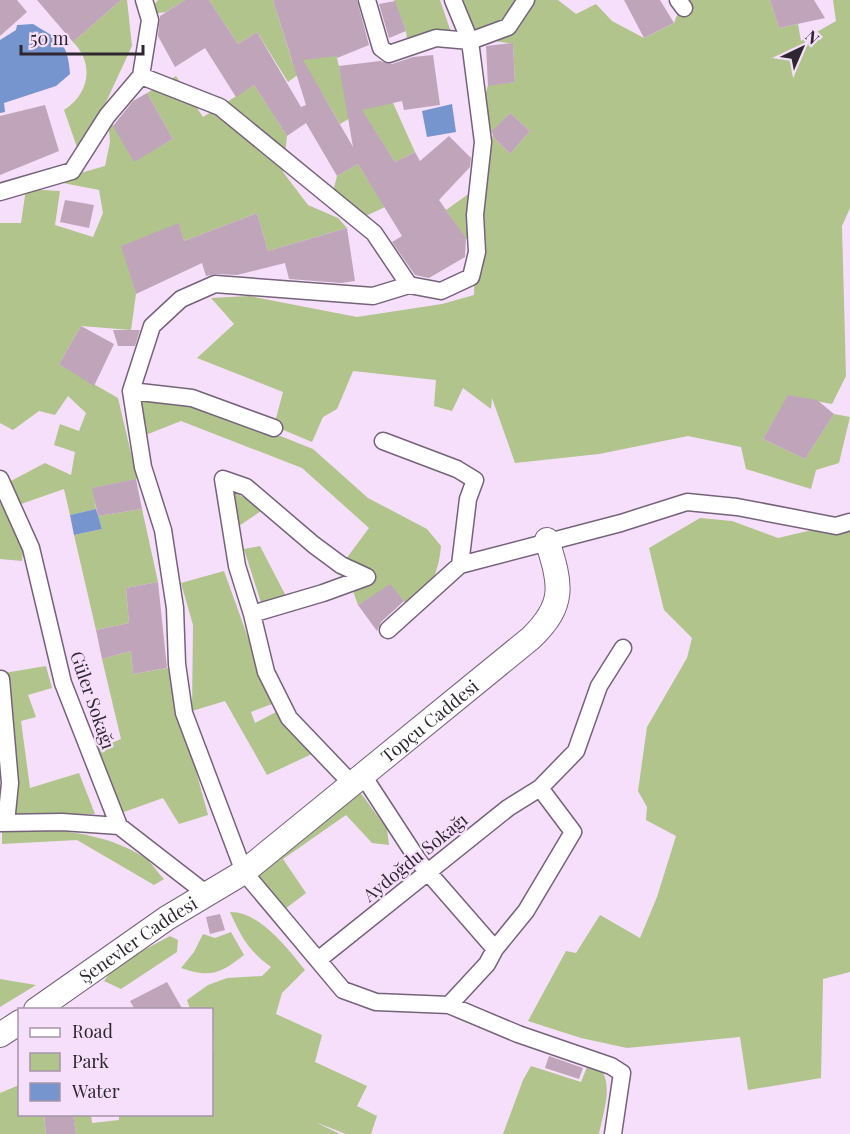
<svg xmlns="http://www.w3.org/2000/svg" width="850" height="1134" font-family="'Playfair Display',serif">
<rect width="100%" height="100%" fill="#f6dffa"/>
<path fill="#b0c48b" fill-rule="evenodd" d="M121,0h6l5,46 -38,82 -16,22 -14,-40c25,-16 31,-46 9,-68z
M158,0h27l-19,12 -20,3z
M209,0h64l19,61 44,-7 7,29 50,20 22,49 -20,10 -33,-51 -22,13 -33,-56 -19,14 -31,-50 -19,12z
M394,0h46l12,35 -44,11 -2,-15z
M461,0h97l18,14 20,-10 16,17 32,17 30,-15 9,-23h87l9,28 19,-4 3,17 35,-20 -3,-21h17v208l-8,18 4,150 -14,28 -44,-8 -25,43 42,20 29,-45 16,3 -11,46 -23,7 -5,19 -65,-20 -5,-22 -53,-11 -89,18 -84,9 -23,-65 -1,11 -28,-21 -11,23 -18,-5 2,-26 -83,-9 -16,38 -14,8 -11,25 -38,-16 9,-34 -86,-34 37,-34 -23,-26 38,-2 108,21 85,-13 32,-9 1,-44 -29,-41 35,-25 1,-78 6,-22 27,-3 -2,-38 -43,-7zM510,113l20,18 -20,23 -20,-20z
M176,76l27,41 51,-32 33,51 -4,36 25,33 30,13 9,10 -79,23 -11,-38 -73,28 -5,-17 -57,22 14,48 -5,36 -50,-4 -22,38 59,34 19,81 -44,9 3,21 -26,6 -6,-26 -46,16 -9,-23 36,-19 26,12 4,-23 -21,-7 6,-21 19,7 7,-18 -18,-17 -13,19 -16,-4 -26,19 -13,-7v-200h21l5,-34 34,2 -5,34 38,12 10,-24 -4,-23 -46,-9 52,-15 5,-24 -2,-26 26,45 39,-22 -26,-46z
M358,164l27,43 -30,14 -24,-22 6,-23z
M136,391l57,10 120,48 55,49 59,31 14,17c-3,30 -10,42 -32,61l-19,-22 -32,20 -15,-42 26,-35 -67,-60 -121,-47 -38,15z
M232,491l16,9 13,11 -25,17z
M0,503l24,40 -2,18 -22,-2z
M142,509l16,73 -32,6 3,35 -33,7 -22,-95 28,-6 -4,-13z
M700,518l32,3 46,17 72,-17v451l-27,7 -2,99 -73,12 -8,-53 -113,11 -46,-10 -53,-17 38,-70 10,2 24,-38 40,23 17,-41 19,-61 -30,-16 1,-13 -9,-16 9,-64 40,-69 5,-20 -28,-28 -15,-62z
M260,546l29,56 -26,7 -19,-60z
M224,571l48,133 -21,8 4,11 23,-12 36,42 -47,22 -42,-74 -33,10 1,-86 -12,-42z
M131,651l2,23 35,-6 40,147 -29,9 -16,-26 -42,15 -26,-63 26,-11 -19,-80z
M46,666l6,22 -24,7 8,22 -15,4 9,67 49,-15 16,41 -84,3 -7,-144z
M360,792l27,37 2,16 -17,-2 -26,-28 -63,44 23,34 -21,16 -31,-40z
M37,829c36,2 77,8 108,29 7,5 13,15 19,21l-10,6 -77,-45 -75,4v-12z
M230,912c29,-1 58,37 75,58l-23,23 -6,21 46,21 -7,27 52,24 -10,20 20,10 -6,18h-25l-31,-12 25,12h-264l-3,-19h18l1,8 27,-3v-5l93,-1v-62l2,-2 -2,-40 -22,-1 -3,-9 21,-15 19,-7 35,-2 9,-9c-22,-16 -30,-30 -41,-55z
M231,932l13,23c-24,19 -34,23 -63,13l13,-16 9,-18 12,4z
M170,936l8,4 -1,12 -56,37 -17,-8 12,-16z
M0,979l36,6 -36,22z
M589,1062c30,10 14,50 10,72h-96l20,-54 8,-14 50,16z
M19,1085l1,29 24,1 2,19h-46v-41z"/>
<path fill="#7694ce" d="M33,24c26,16 35,17 37,50l-14,12 -52,17 1,9 -5,1v-73l16,-10 1,-5z
M452,104l4,28 -29,5 -5,-26z
M96,509l6,20 -28,6 -4,-20z"/>
<path fill="#bfa4ba" d="M0,0h17l10,12 -27,24z
M37,0h84l-48,42z
M185,0h24l29,44 19,-12 44,75 5,-2 -33,-105h84l12,45 -32,13 -1,-2 -33,4 50,87 -14,-81 41,-5 12,3 21,-7 20,-2 7,50 -36,5 -2,-9 -40,9 33,52 20,-10 5,9 29,-25 22,22 -1,9 -31,33 27,38 -1,19 -36,21 -14,-3 -23,-33 10,-6 -44,-72 -21,12 -31,-53 -19,13 -33,-51 -18,12 -31,-49 -30,19 -17,-31 2,-20z
M624,0h36l14,23 -30,15z
M770,0h44l11,18 -46,10z
M395,1l11,30 -17,7 -10,-34z
M513,43l2,39 -27,4 -2,-40z
M147,93l26,46 -39,23 -21,-36 20,-25z
M45,105l14,46 -59,24v-59z
M510,113l20,18 -20,23 -17,-17 -1,-6z
M65,200l29,5 -5,23 -29,-6z
M257,213l11,38 79,-23 8,53 -14,2 -52,-4 -4,-16 -48,12 -21,-1 -10,2 -4,-13 -66,31 -15,-48 58,-23 5,18z
M81,326l33,18 -20,42 -35,-22z
M113,330h27l-5,16h-17z
M788,395l29,5 17,14 -29,45 -42,-20z
M136,479l6,30 -44,7 -6,-28z
M158,582l9,86 -34,6 -2,-23 -29,8 -6,-29 33,-7 -3,-35z
M390,584l14,17 -23,21 -4,9 -19,-26z
M220,914l5,16 -15,4 -4,-17z
M167,982l16,28h-48l-5,-9z
M549,1056l34,12 -4,11 -34,-11z
M44,1114h29l3,20h-30z"/>
<g fill="none" stroke-linecap="round" stroke-linejoin="round">
<defs>
<path id="street" d="M367,0l14,48 8,6 47,-16 34,3 38,-14 18,-27
M678,0l6,8
M141,76l79,31 154,126 35,52 32,6 30,-14 6,-25 -2,-37 8,-73 -13,-101 -17,-41
M0,192l72,-21 35,-55 34,-40 9,-56 -6,-20
M409,285l-36,11 -158,-12 -34,15 -29,27 -21,65 12,76 20,63 12,78 2,56 7,49 60,159 99,118 33,12 73,3 38,-41 8,-15 31,-38 47,-79 -33,-44 36,-37 23,-65 24,-38
M131,391l61,7 82,30
M383,441l74,28 18,11 -7,19 -8,66
M0,479l31,69 32,135 56,143 89,69
M223,479l23,8 68,58 27,20 26,12 -44,16 -71,21 -15,-48z
M252,614l14,58 23,46 62,65
M388,630l72,-65 161,-42 66,-21 50,5 99,19 14,-4
M1,679l9,104 -4,40
M362,774l58,89 75,86
M0,823l62,-1 57,4
M318,960l190,-152 32,-20
M449,1005l69,29 93,32 11,7 -9,61"/>
<g id="secondary">
<path id="s1" d="M36,1010l131,-92 77,-46 287,-234c35,-34 30,-53 16,-98"/>
<path d="M0,1035l20,-13"/>
</g>
</defs>
<use href="#street" stroke="#76627a" stroke-width="19"/>
<use href="#secondary" stroke="#76627a" stroke-width="26"/>
<use href="#street" stroke="#fff" stroke-width="16"/>
<use href="#secondary" stroke="#fff" stroke-width="24"/>
</g>
<g text-anchor="middle" dominant-baseline="central" stroke-width="4.5" stroke-linejoin="round" paint-order="stroke">
<g font-size="18" fill="#2e2630" stroke="#f6dffa">
<text transform="translate(93 700) rotate(71)">Güler Sokağı</text>
<text stroke="none"><textPath href="#s1" startOffset="489">Topçu Caddesi</textPath></text>
<text transform="translate(415 857) rotate(-39)">Aydoğdu Sokağı</text>
<text stroke="none"><textPath href="#s1" startOffset="124">Şenevler Caddesi</textPath></text>
</g>
</g>
<rect x="18" y="1008" width="195" height="108" fill="#f6dffa" stroke="#a695a9" stroke-width="1.5"/>
<rect x="30" y="1028" width="30" height="9" fill="#ffffff" stroke="#a695a9" stroke-width="1.5"/>
<text x="72" y="1038" font-size="18" fill="#2e2630">Road</text>
<rect x="30" y="1053" width="30" height="18" fill="#b0c48b" stroke="#a695a9" stroke-width="1.5"/>
<text x="72" y="1068" font-size="18" fill="#2e2630">Park</text>
<rect x="30" y="1083" width="30" height="18" fill="#7694ce" stroke="#a695a9" stroke-width="1.5"/>
<text x="72" y="1098" font-size="18" fill="#2e2630">Water</text>
<g transform="translate(802 48) rotate(44)" stroke="#f6dffa" stroke-width="4.5" paint-order="stroke">
<path d="M0-4.5L10 22L0 15L-10 22Z" fill="#2e2630"/>
<text y="-9" font-size="16" font-weight="bold" text-anchor="middle" fill="#2e2630">N</text>
</g>
<path d="M21 45v9h122v-9" fill="none" stroke="#2e2630" stroke-width="3"/>
<text x="30" y="45" font-size="18" fill="#2e2630" stroke="#f6dffa" stroke-width="4.5" paint-order="stroke">50 m</text>
</svg>
